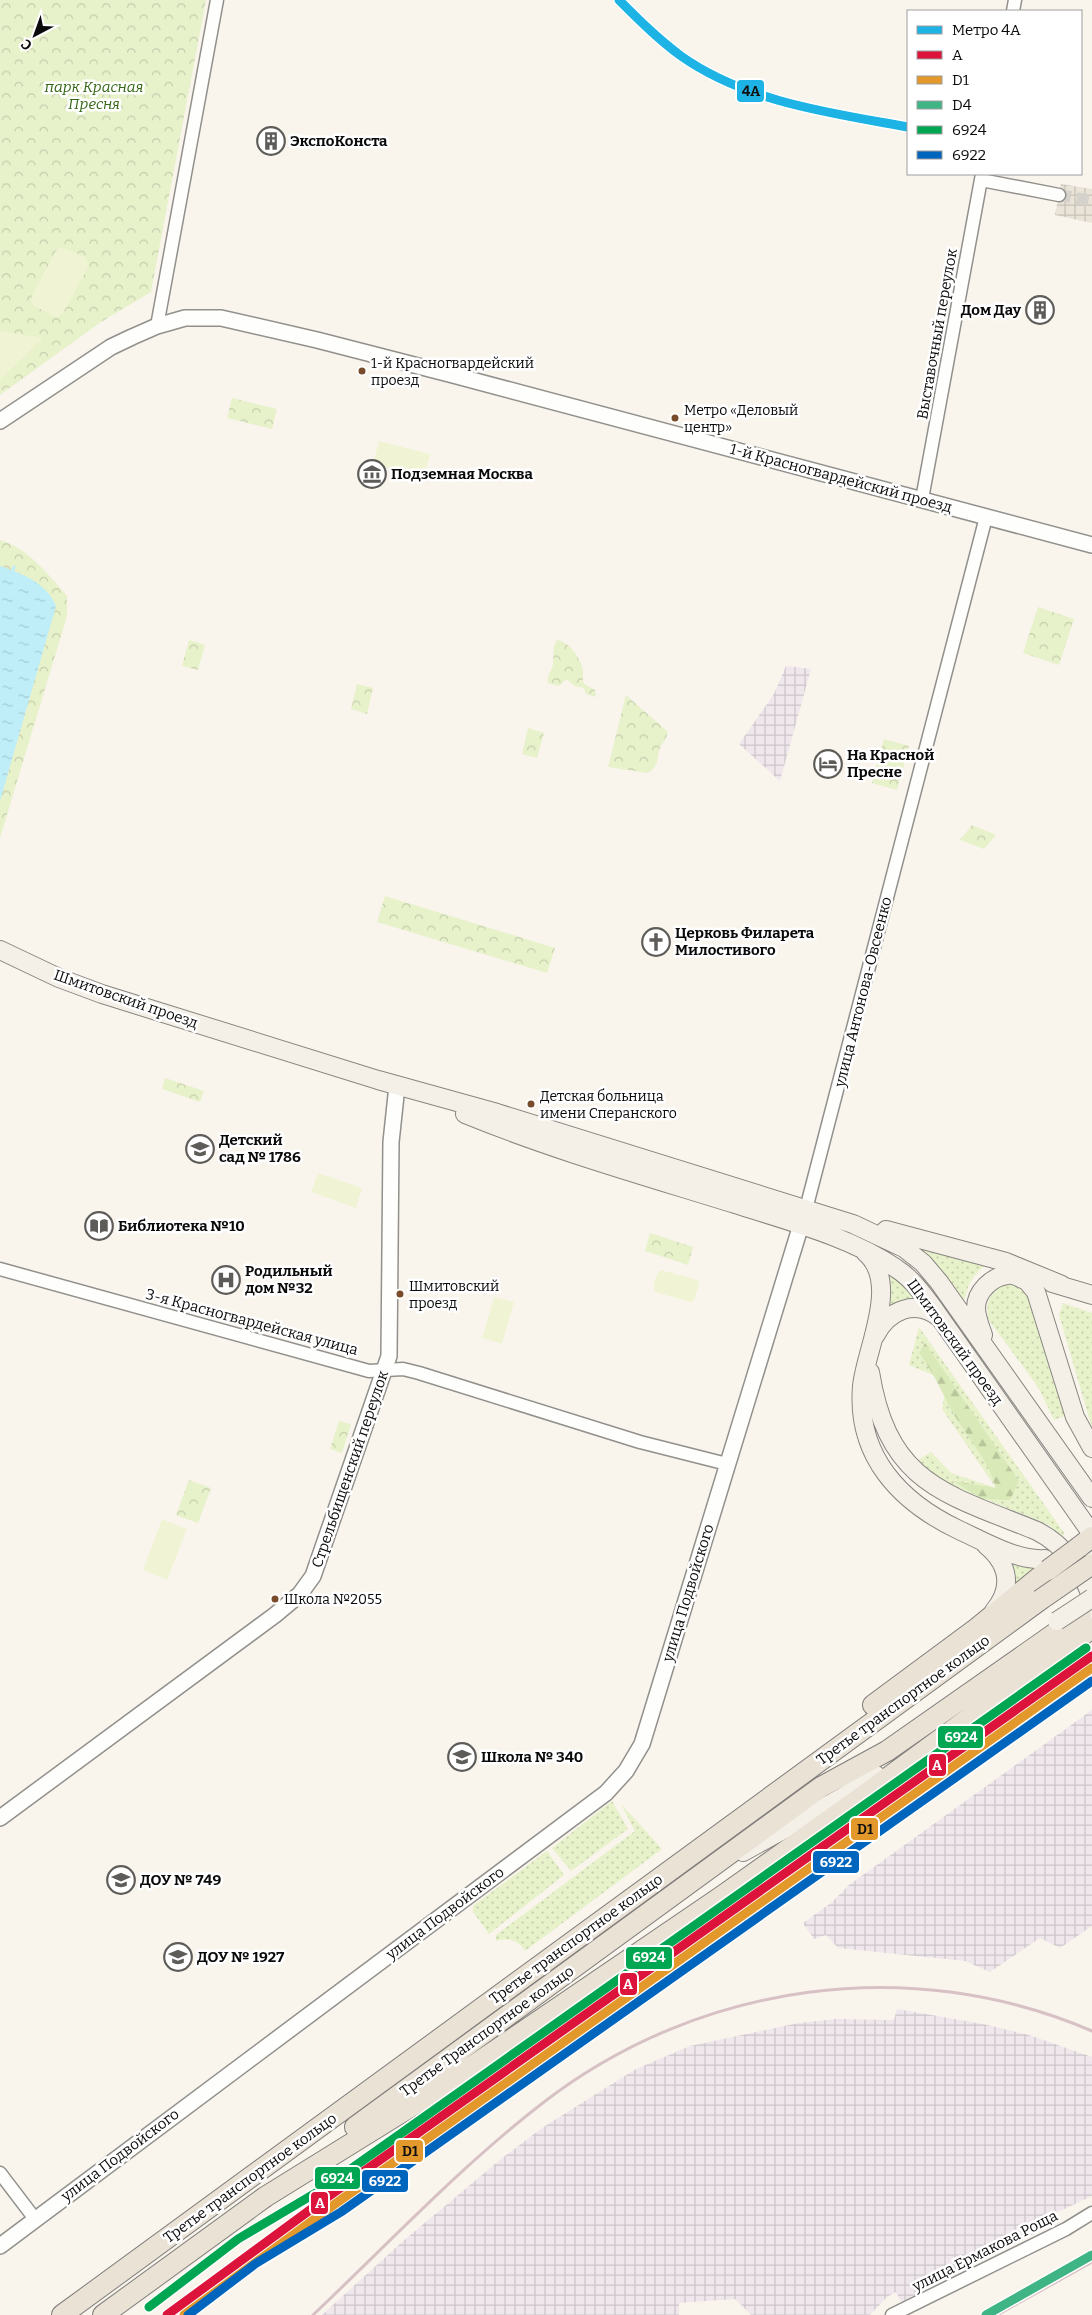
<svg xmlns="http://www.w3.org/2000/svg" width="1092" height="2315" font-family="Bitter,serif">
<defs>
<pattern id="industrial-grid" width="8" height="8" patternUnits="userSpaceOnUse" patternTransform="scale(1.25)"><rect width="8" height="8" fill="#efe7ec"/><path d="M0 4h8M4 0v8" fill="none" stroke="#ccc5c9"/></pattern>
<pattern id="grass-dots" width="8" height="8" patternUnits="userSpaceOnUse" patternTransform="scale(1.25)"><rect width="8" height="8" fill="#e7f1ca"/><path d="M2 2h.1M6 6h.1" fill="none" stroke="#c5cdac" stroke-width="1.8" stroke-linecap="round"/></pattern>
<pattern id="forest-firs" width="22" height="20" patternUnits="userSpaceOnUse" patternTransform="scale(1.25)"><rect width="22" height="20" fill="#d9e9b7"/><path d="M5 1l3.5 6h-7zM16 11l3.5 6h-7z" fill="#b9c69c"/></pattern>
<pattern id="park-crowns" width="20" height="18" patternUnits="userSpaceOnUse" patternTransform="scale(1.25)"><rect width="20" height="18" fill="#e7f1ca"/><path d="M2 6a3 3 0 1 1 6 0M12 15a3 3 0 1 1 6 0" fill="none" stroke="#c5cdac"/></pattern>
<pattern id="plaza-grid" width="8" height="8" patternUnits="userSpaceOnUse" patternTransform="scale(1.25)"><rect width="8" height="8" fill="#eae3d8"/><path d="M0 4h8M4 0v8" fill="none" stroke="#c7c1b8"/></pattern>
<pattern id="water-ripples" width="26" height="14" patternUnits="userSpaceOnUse" patternTransform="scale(1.25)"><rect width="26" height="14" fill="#bfeef8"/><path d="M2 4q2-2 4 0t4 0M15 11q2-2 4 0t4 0" fill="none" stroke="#a3cbd3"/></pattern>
</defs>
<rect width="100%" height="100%" fill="#f9f5ed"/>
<path fill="url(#industrial-grid)" d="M786,666l25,3 -31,112 -41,-37 35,-50z
M1092,1710v216l-32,22 -20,-10 -50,34 -25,-11 -127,-13 -12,-13 -12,4 -11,-16 28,-20 18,-18z
M897,2009l86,15 46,11 63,22v139l-51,24 4,8 -144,74 -5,-10 -9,5 -17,18h-119l-16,-16 -56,4v12h-357l80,-73 99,-83 41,-31 94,-59 54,-23 108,-23 39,-4 57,1z"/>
<path fill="url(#grass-dots)" d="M920,1248l70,15c-16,9 -23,21 -26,40l-20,-29z
M879,1266l24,18 19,22 -34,4z
M1006,1282c14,0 19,6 26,18l37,114 -15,6 -16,-33 -50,-68c-2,-17 1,-30 18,-37z
M1063,1303l29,10v115l-33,-113z
M919,1327l146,207 -4,3 -12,-12 -106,-43 -25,-22 13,-8 20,21 45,15 -54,-79 5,-28 -38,-16z
M1007,1558l36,8 -34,29z
M612,1801l16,28 -57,42 -19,-23z
M621,1804l41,45 -137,102c-7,-12 -17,-13 -29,-10v-6l139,-104z
M547,1851l17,24 -75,59 -16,-22v-6z"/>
<path fill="url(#forest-firs)" d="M925,1343l94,138 -9,19 -28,-1 -29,-18 43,7c-7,-28 -30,-52 -44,-77 -11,-20 -19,-40 -33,-58z"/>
<path fill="url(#park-crowns)" d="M0,0h206l-55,292 -50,30 -101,73z
M232,398l45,11 -5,20 -45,-11z
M0,540c28,8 49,35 67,56v20l-67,222z
M1038,607l36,12 -15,46 -36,-12z
M189,640l16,5 -7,25 -16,-4z
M557,640c12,1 25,20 26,31 0,5 -1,8 1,13l11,6 1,7 -10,-3 -2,-6 -9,-2 -9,-7 -7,7 -11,-3c-2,-8 4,-11 5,-19 1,-8 -1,-17 4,-24z
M357,684l16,4 -6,26 -16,-5z
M626,695l42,37c-1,7 -8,13 -9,19 -2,10 -1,15 -11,22l-40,-6z
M528,728l16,5 -7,25 -15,-4z
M884,739l25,7 -12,44 -25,-7z
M972,825l24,10 -12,14 -24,-9z
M385,896l170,52 -8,25 -170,-51z
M165,1078l39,13 -4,11 -38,-13z
M650,1233l43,14 -5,18 -43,-14z
M339,1421l12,3 -9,29 -12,-4z
M189,1480l22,8 -13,35 -22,-8z"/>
<path fill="#f1f4d4" d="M61,247l24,10 3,5 -1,7 -24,44 -6,4 -23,-11 -3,-4 1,-6 24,-45z
M0,331l43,7 -43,42z
M379,441l51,13 -5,20 -6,3 -46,-13z
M318,1173l44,15 -6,20 -45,-16z
M661,1270l37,10 1,4 -5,17 -4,1 -35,-10c-3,-6 1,-18 6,-22z
M494,1297l20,5 -12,42 -20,-6z
M162,1519l25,10 -20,51 -24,-10z"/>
<path fill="url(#plaza-grid)" d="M1061,184l31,5v34l-37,-8z"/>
<path fill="url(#water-ripples)" d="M0,566c22,8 46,16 56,40l-56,195z"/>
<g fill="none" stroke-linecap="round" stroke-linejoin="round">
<path stroke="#bfeef8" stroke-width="3" d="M12,574l2,-7"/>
<path stroke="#d5d2cb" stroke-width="12" stroke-dasharray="12 6" stroke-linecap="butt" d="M1059,195l33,6"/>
<defs>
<path id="minor" d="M1013,11l2,-11
M981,180l78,15
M157,326l60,-326
M922,499l60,-325
M806,1209l180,-692
M0,1269l369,102 34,-2 16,4 221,69 87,22
M0,2173l35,46
M892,2315l174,-86 26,-16"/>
<path id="tertiary" d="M0,421l111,-74 21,-10 25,-11 28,-8h36l96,22 136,35 639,170
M0,1818l275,-203 25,-21 13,-18 76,-220 2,-214 6,-56
M0,2246l606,-453 20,-22 16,-27 162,-529"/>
<path id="secondary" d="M0,950l59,28 43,16 276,86 119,33 356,111 51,24 19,15 16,19 153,216
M465,1114c88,36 180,62 270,90 53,17 116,33 162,65 14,9 24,23 34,36l161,229
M886,1230l120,32 56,23
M865,1252c36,30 1,96 -3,134 -6,70 38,116 97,144 26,12 58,31 86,29
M1016,1276l11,5 9,11 39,125 17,31
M1052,1283l40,12
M983,1335c-3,-9 -7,-18 -7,-27 0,-16 15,-31 31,-33 6,-1 13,2 19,3
M875,1336c13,-26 41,-38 65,-18
M870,1372c18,112 74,121 167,159 26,13 48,41 55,70
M986,1545c23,19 27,43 8,66
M1075,1635l11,-9 6,-12
M1005,1699l41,-17 46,-11
M743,1852l98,-54 35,-23"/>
<path id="primary" d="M1079,1547l13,-10
M873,1705l104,-77 71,-58
M355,2127l466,-340 66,-36 194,-136
M62,2315l978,-715
M103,2315l162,-118 171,-106 286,-195 134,-95 236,-173"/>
</defs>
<use href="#minor" stroke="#92908c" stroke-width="15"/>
<use href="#tertiary" stroke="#92908c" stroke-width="18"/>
<use href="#secondary" stroke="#888683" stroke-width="20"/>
<use href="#primary" stroke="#7f7d7a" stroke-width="22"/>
<use href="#minor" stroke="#fefefc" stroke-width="12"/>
<use href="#tertiary" stroke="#fefefc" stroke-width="15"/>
<use href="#secondary" stroke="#f4f0e7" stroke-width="18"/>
<use href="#primary" stroke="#ebe2d6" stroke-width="20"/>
<path stroke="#d8c1c5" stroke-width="3" d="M313,2315c76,-72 149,-150 231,-213 156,-120 367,-149 548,-71
M997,2315l95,-53"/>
<defs>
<path id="secondary-bridge" d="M1057,1621l35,-23"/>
<path id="primary-bridge" d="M1048,1570l31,-23
M1040,1600l52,-36"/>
</defs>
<use href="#secondary-bridge" stroke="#888683" stroke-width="20" stroke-linecap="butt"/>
<use href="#primary-bridge" stroke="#7f7d7a" stroke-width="22" stroke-linecap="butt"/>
<use href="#secondary-bridge" stroke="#f4f0e7" stroke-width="18"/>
<use href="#primary-bridge" stroke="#ebe2d6" stroke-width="20"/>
<defs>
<path id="rail-1" d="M167,2315l162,-119 763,-540"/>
<path id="rail-2" d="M184,2315l151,-111 757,-536"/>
<path id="rail-3" d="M986,2315l106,-60"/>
<path id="rail-4" d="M149,2307l89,-68 86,-51 762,-540"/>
<path id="rail-5" d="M188,2315l67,-51 86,-52 751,-531"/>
</defs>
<use href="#rail-1" stroke="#fff" stroke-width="12"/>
<use href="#rail-2" stroke="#fff" stroke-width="12"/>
<use href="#rail-3" stroke="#fff" stroke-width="12"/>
<use href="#rail-4" stroke="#fff" stroke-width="12"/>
<use href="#rail-5" stroke="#fff" stroke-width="12"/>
<use href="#rail-1" stroke="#dc143c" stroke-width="9"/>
<use href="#rail-2" stroke="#e2982b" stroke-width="9"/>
<use href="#rail-3" stroke="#3fb485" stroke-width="9"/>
<use href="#rail-4" stroke="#00a651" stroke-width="9"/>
<use href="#rail-5" stroke="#0065bd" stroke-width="9"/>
<defs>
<path id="metro-1" d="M619,0c20,20 39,39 62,56 65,46 150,57 227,71"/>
</defs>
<use href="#metro-1" stroke="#fff" stroke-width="12"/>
<use href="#metro-1" stroke="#1db3e4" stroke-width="9"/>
</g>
<defs>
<symbol id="building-ring" viewBox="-11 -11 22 22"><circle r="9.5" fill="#fff" stroke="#5e5c59" stroke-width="1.5"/><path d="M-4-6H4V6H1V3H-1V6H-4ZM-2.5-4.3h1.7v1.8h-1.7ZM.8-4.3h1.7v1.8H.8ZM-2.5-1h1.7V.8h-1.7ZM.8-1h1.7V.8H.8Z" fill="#5e5c59"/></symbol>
<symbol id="museum-ring" viewBox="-11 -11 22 22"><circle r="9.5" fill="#fff" stroke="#5e5c59" stroke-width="1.5"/><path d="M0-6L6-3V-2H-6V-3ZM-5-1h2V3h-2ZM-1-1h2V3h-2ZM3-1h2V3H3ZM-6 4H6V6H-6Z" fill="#5e5c59"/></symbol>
<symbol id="hotel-ring" viewBox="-11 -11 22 22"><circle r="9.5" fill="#fff" stroke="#5e5c59" stroke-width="1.5"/><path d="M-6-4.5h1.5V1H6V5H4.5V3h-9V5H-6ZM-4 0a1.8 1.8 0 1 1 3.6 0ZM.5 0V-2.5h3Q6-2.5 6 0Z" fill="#5e5c59"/></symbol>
<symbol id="church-ring" viewBox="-11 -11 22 22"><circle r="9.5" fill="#fff" stroke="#5e5c59" stroke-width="1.5"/><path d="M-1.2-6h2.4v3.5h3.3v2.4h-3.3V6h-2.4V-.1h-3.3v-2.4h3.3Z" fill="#5e5c59"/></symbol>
<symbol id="school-ring" viewBox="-11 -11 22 22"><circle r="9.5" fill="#fff" stroke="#5e5c59" stroke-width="1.5"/><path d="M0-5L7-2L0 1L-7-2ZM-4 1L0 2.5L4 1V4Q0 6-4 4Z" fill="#5e5c59"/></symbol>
<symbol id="library-ring" viewBox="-11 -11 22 22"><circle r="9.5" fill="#fff" stroke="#5e5c59" stroke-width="1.5"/><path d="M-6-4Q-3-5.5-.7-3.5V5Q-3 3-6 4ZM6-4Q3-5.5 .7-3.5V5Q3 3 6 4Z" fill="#5e5c59"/></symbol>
<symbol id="hospital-ring" viewBox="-11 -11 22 22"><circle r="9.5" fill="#fff" stroke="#5e5c59" stroke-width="1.5"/><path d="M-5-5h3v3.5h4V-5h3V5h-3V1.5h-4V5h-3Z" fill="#5e5c59"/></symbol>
</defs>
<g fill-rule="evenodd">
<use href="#building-ring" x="255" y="125" width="32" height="32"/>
<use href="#building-ring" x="1024" y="294" width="32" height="32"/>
<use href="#museum-ring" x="356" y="458" width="32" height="32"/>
<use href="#hotel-ring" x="812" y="748" width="32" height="32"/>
<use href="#church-ring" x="640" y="926" width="32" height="32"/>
<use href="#school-ring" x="184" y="1133" width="32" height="32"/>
<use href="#library-ring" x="83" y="1210" width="32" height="32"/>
<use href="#hospital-ring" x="210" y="1264" width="32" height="32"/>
<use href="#school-ring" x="446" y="1741" width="32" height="32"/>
<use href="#school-ring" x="105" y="1864" width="32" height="32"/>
<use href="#school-ring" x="162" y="1941" width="32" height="32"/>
</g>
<g fill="#7a4b2a" stroke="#fff" stroke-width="2">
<circle cx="362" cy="371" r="4.5"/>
<circle cx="675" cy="418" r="4.5"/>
<circle cx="531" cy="1104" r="4.5"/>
<circle cx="400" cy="1294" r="4.5"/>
<circle cx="275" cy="1599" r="4.5"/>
</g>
<g text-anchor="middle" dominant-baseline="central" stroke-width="5" stroke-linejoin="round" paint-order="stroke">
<g font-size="14" fill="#0a0a0a" stroke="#fff" text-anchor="start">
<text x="371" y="363">1-й Красногвардейский<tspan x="371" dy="17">проезд</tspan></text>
<text x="684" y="410">Метро «Деловый<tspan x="684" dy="17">центр»</tspan></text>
<text x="540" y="1096">Детская больница<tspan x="540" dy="17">имени Сперанского</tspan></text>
<text x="409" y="1286">Шмитовский<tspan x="409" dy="17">проезд</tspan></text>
<text x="284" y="1599">Школа №2055</text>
</g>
<g font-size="15" font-style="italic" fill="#346715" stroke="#fff">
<text x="94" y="87">парк Красная<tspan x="94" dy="17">Пресня</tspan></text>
</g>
<g font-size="15" font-weight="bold" fill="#0a0a0a" stroke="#fff" text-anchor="start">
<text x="290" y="141">ЭкспоКонста</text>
<text x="1021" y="310" text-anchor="end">Дом Дау</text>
<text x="391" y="474">Подземная Москва</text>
<text x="847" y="755">На Красной<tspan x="847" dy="17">Пресне</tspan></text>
<text x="675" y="933">Церковь Филарета<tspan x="675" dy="17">Милостивого</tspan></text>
<text x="219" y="1140">Детский<tspan x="219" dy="17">сад № 1786</tspan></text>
<text x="118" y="1226">Библиотека №10</text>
<text x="245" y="1271">Родильный<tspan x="245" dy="17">дом №32</tspan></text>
<text x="481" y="1757">Школа № 340</text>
<text x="140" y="1880">ДОУ № 749</text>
<text x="197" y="1957">ДОУ № 1927</text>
</g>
<g font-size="15" fill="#0a0a0a" stroke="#fff">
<text transform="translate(937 334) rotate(-80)">Выставочный переулок</text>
<text transform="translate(841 478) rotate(15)">1-й Красногвардейский проезд</text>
<text transform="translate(863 992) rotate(-76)">улица Антонова-Овсеенко</text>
<text transform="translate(126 999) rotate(19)">Шмитовский проезд</text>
<text transform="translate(252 1322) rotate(15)">3-я Красногвардейская улица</text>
<text transform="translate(955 1342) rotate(54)">Шмитовский проезд</text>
<text transform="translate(350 1469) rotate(-71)">Стрельбищенский переулок</text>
<text transform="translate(688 1593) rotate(-73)">улица Подвойского</text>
<text transform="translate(903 1700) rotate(-36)">Третье транспортное кольцо</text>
<text transform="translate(445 1913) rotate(-37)">улица Подвойского</text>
<text transform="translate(576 1939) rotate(-36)">Третье транспортное кольцо</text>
<text transform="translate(487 2031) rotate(-36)">Третье Транспортное кольцо</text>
<text transform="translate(120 2155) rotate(-37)">улица Подвойского</text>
<text transform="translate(250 2178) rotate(-36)">Третье транспортное кольцо</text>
<text transform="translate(985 2251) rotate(-27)">улица Ермакова Роща</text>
</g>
</g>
<g stroke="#fff" stroke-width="2">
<rect x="736" y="79" width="29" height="24" rx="5" fill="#1db3e4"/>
<rect x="937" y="1725" width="47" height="24" rx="5" fill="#00a651"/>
<rect x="928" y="1753" width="19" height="24" rx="5" fill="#dc143c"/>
<rect x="850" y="1817" width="29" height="24" rx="5" fill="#e2982b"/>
<rect x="812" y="1850" width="48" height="24" rx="5" fill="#0065bd"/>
<rect x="625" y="1946" width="48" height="24" rx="5" fill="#00a651"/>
<rect x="619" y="1972" width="19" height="24" rx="5" fill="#dc143c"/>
<rect x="395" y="2139" width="29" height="24" rx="5" fill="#e2982b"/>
<rect x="314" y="2166" width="47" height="24" rx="5" fill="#00a651"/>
<rect x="361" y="2169" width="48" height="24" rx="5" fill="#0065bd"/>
<rect x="310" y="2191" width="19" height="24" rx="5" fill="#dc143c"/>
</g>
<g font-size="14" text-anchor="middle" font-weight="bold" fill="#fff">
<text x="961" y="1742">6924</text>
<text x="937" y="1770">A</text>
<text x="836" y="1867">6922</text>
<text x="649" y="1962">6924</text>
<text x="628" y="1989">A</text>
<text x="337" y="2183">6924</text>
<text x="385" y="2186">6922</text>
<text x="320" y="2208">A</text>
</g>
<g font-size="14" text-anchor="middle" font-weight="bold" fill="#111">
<text x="751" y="96">4А</text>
<text x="865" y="1834">D1</text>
<text x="410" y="2156">D1</text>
</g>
<rect x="907" y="10" width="175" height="165" fill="#ffffff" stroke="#9d9d9d"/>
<rect x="917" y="26" width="25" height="8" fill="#1db3e4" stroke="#9d9d9d"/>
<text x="952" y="35" font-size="15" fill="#0a0a0a">Метро 4А</text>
<rect x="917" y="51" width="25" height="8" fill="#dc143c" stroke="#9d9d9d"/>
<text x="952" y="60" font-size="15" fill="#0a0a0a">A</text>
<rect x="917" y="76" width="25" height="8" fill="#e2982b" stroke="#9d9d9d"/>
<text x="952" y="85" font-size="15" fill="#0a0a0a">D1</text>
<rect x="917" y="101" width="25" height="8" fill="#3fb485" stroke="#9d9d9d"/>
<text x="952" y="110" font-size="15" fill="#0a0a0a">D4</text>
<rect x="917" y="126" width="25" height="8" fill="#00a651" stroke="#9d9d9d"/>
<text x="952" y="135" font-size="15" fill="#0a0a0a">6924</text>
<rect x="917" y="151" width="25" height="8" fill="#0065bd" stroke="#9d9d9d"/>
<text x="952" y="160" font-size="15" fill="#0a0a0a">6922</text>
<g transform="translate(35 35) rotate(221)" stroke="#ffffff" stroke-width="4" paint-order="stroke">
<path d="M0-4L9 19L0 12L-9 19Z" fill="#0a0a0a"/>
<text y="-8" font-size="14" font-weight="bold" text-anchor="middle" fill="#0a0a0a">С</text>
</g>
</svg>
